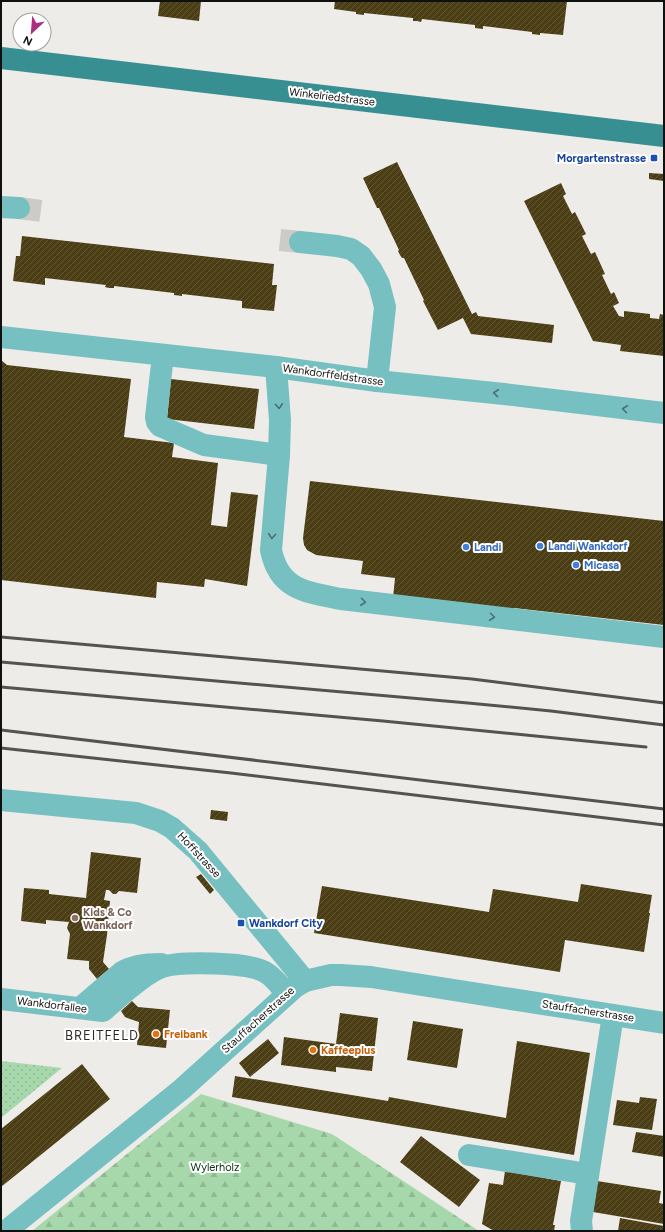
<svg xmlns="http://www.w3.org/2000/svg" width="665" height="1232" font-family="Figtree,sans-serif">
  <style>
    .grass { fill: url(#grass-dots) }
    .forest { fill: url(#forest-firs) }
    .building { fill: url(#building-hatch) }
    .lines { fill: none; stroke-linecap: round; stroke-linejoin: round }
    .minor-tunnel { stroke: #cdcbc7; stroke-width: 22; stroke-dasharray: 22 11; stroke-linecap: butt }
    .minor { stroke: #77c0c2; stroke-width: 22 }
    .major { stroke: #378f91; stroke-width: 22 }
    .rail { stroke: #545350; stroke-width: 3 }
    .oneway { stroke: #497171 }
    .transit-dot { fill: #1a4fb4; stroke: #fff; stroke-width: 1.5 }
    .shop-dot { fill: #3f7fe0; stroke: #fff; stroke-width: 1.5 }
    .education-dot { fill: #8d6e63; stroke: #fff; stroke-width: 1.5 }
    .food-dot { fill: #e8710a; stroke: #fff; stroke-width: 1.5 }
    .labels { text-anchor: middle; dominant-baseline: central; stroke-width: 4; stroke-linejoin: round; paint-order: stroke }
    .street-label { font-size: 11px; fill: #10100e; stroke: #fff }
    .transit-label { font-size: 11px; font-weight: bold; fill: #164399; stroke: #fff; text-anchor: end }
    .shop-label { font-size: 11px; font-weight: bold; fill: #366cbe; stroke: #fff; text-anchor: start }
    .education-label { font-size: 11px; font-weight: bold; fill: #785e54; stroke: #fff; text-anchor: start }
    .food-label { font-size: 11px; font-weight: bold; fill: #c56008; stroke: #fff; text-anchor: start }
    .park-label { font-size: 11px; fill: #033310; stroke: #fff }
    .quarter-label { font-size: 13px; letter-spacing: 1px; fill: #2c2b27; stroke: #fff }
  </style>
  <defs>
    <pattern id="grass-dots" width="8" height="8" patternUnits="userSpaceOnUse"><rect width="8" height="8" fill="#a7d8ac"/><path d="M2 2h.1M6 6h.1" fill="none" stroke="#8fb893" stroke-width="1.8" stroke-linecap="round"/></pattern>
    <pattern id="forest-firs" width="22" height="20" patternUnits="userSpaceOnUse"><rect width="22" height="20" fill="#a7d8ac"/><path d="M5 1l3.5 6h-7zM16 11l3.5 6h-7z" fill="#8fb893"/></pattern>
    <pattern id="building-hatch" width="6" height="6" patternUnits="userSpaceOnUse"><rect width="6" height="6" fill="#4c3e14"/><path d="M-1 1l2-2M0 6l6-6M5 7l2-2" fill="none" stroke="#615635"/></pattern>
  </defs>
  <rect width="100%" height="100%" fill="#eeece8"/>
  <path class="grass" d="M1,1061L62,1068L1,1118Z"/>
  <path class="forest" d="M201,1094L332,1134L479,1231H32Z"/>
  <g class="building">
    <path d="M160,1H201L199,21L158,16Z"/>
    <path d="M335,1H567L563,35L540,33V35L532,34V32L483,26V29L475,28V25L448,22L422,19L421,22L417,21H413V18L364,13V15L356,14V12L334,9Z"/>
    <path d="M397,162L472,314L476,312L478,316L554,325L552,343L471,334L463,318L438,330L423,301L424,300L404,258H402L400,255L398,251L399,250L379,208H377L363,178Z"/>
    <path d="M649,173L664,174V181L649,179Z"/>
    <path d="M561,183L566,194L563,196L572,214L575,212L586,234L582,236L591,254L595,252L605,274L602,275L611,294L614,292L619,303L613,306L619,316L624,317V311L650,314V318L659,319L660,314L664,315V356L620,351L621,345L593,341L524,201Z"/>
    <path d="M22,236L274,264L272,285H277L274,311L242,308V301L182,294V296L174,295V293L114,286V288H109L105,287L106,285L45,278V285L13,281L16,256H20Z"/>
    <path d="M1,360L7,365L131,379L124,437L174,443L172,457L218,463L211,525L227,527L231,492L258,495L247,586L205,579L204,587L157,582L156,598L1,580Z"/>
    <path d="M171,379L259,389L254,429L167,419Z"/>
    <path d="M310,481L664,521V625L514,608L513,612L393,598L395,578L361,574L363,561L316,555L307,550L304,545L303,538Z"/>
    <path d="M211,810L228,812L227,821L210,819Z"/>
    <path d="M91,852L141,858L137,893L119,891L116,894H113L109,890H106L104,900L110,901L107,935L103,962L109,969L97,979L89,969V961L67,959L70,934L67,928L69,922L46,920V924L21,921L24,888L49,890V894L86,898Z"/>
    <path d="M201,874L214,890L210,894L196,877Z"/>
    <path d="M581,884L652,895L649,913H650L644,952L565,940L560,972L314,933L322,886L489,912L493,889L578,902Z"/>
    <path d="M132,1001L138,1007L170,1010L166,1048L137,1045L139,1022L130,1019L125,1017L121,1011Z"/>
    <path d="M340,1013L378,1018L372,1071L336,1067V1072L281,1065L284,1037L336,1044Z"/>
    <path d="M413,1021L463,1029L457,1068L407,1060Z"/>
    <path d="M268,1039L279,1053L250,1077L239,1063Z"/>
    <path d="M517,1041L590,1053L574,1155L232,1097L235,1076L388,1101L389,1097L506,1118Z"/>
    <path d="M82,1064L110,1099L1,1187V1129Z"/>
    <path d="M640,1097L657,1099L652,1130L613,1125L617,1100L639,1103Z"/>
    <path d="M636,1132L664,1136V1157L632,1152Z"/>
    <path d="M421,1136L480,1180L459,1207L400,1162Z"/>
    <path d="M505,1171L561,1181L553,1225H555L554,1231H494L482,1224L489,1183L503,1185Z"/>
    <path d="M597,1181L661,1191L659,1203L664,1204V1224L593,1212Z"/>
    <path d="M620,1218L664,1226V1231H618Z"/>
  </g>
  <g class="lines">
    <g class="minor-tunnel">
      <path d="M19,208L49,212"/>
      <path d="M280,240L300,242"/>
    </g>
    <g class="minor">
      <path d="M1,207L19,208"/>
      <path d="M300,242L337,246L351,249L361,256L371,269L379,284L385,307L377,381"/>
      <path d="M1,337L276,367L377,381L504,394L664,413"/>
      <path d="M163,355L156,417L157,422L160,426L204,445L279,455"/>
      <path d="M276,367L280,420L279,455L271,550C279,590 306,592 341,599L664,637"/>
      <path d="M1,800L136,813L160,821L172,828L198,851L305,981"/>
      <path d="M1,999L103,1011C118,998 143,974 162,967C181,961 248,962 265,972C274,977 281,987 287,994"/>
      <path d="M80,1008L122,972C134,965 148,964 161,964"/>
      <path d="M469,1155L588,1174"/>
      <path d="M6,1231L182,1089L295,987L305,981L331,975H341L371,977L664,1023"/>
      <path d="M582,1231L581,1221L613,1015"/>
    </g>
    <path class="major" d="M1,58L664,136"/>
    <g class="rail">
      <path d="M1,637L472,679L664,703"/>
      <path d="M1,662L468,703L551,711L664,725"/>
      <path d="M1,687L383,721L646,747"/>
      <path d="M1,730L664,809"/>
      <path d="M1,748L231,773L664,825"/>
    </g>
  </g>
  <defs><path id="oneway-chevron" d="M-2-3.5L2.5 0L-2 3.5" fill="none" stroke-width="1.6" stroke-linecap="round" stroke-linejoin="round"/></defs>
  <g class="oneway">
    <use href="#oneway-chevron" transform="translate(496 393) rotate(-174)"/>
    <use href="#oneway-chevron" transform="translate(279 406) rotate(86)"/>
    <use href="#oneway-chevron" transform="translate(625 409) rotate(-173)"/>
    <use href="#oneway-chevron" transform="translate(272 536) rotate(95)"/>
    <use href="#oneway-chevron" transform="translate(363 602) rotate(7)"/>
    <use href="#oneway-chevron" transform="translate(492 617) rotate(7)"/>
  </g>
  <g class="transit-dot">
    <rect x="650" y="154" width="8" height="8" rx="2"/>
    <rect x="237" y="919" width="8" height="8" rx="2"/>
  </g>
  <g class="shop-dot">
    <circle cx="540" cy="546" r="4"/>
    <circle cx="466" cy="547" r="4"/>
    <circle cx="576" cy="565" r="4"/>
  </g>
  <circle class="education-dot" cx="75" cy="918" r="4"/>
  <g class="food-dot">
    <circle cx="156" cy="1034" r="4"/>
    <circle cx="313" cy="1050" r="4"/>
  </g>
  <g class="labels">
    <g class="street-label">
      <text transform="translate(332 97) rotate(7)">Winkelriedstrasse</text>
      <text transform="translate(333 375) rotate(8)">Wankdorffeldstrasse</text>
      <text transform="translate(199 855) rotate(47)">Hoffstrasse</text>
      <text transform="translate(52 1005) rotate(7)">Wankdorfallee</text>
      <text transform="translate(588 1011) rotate(9)">Stauffacherstrasse</text>
      <text transform="translate(258 1020) rotate(-42)">Stauffacherstrasse</text>
    </g>
    <g class="transit-label">
      <text x="646" y="158">Morgartenstrasse</text>
      <text x="249" y="923" text-anchor="start">Wankdorf City</text>
    </g>
    <g class="shop-label">
      <text x="548" y="546">Landi Wankdorf</text>
      <text x="474" y="547">Landi</text>
      <text x="584" y="565">Micasa</text>
    </g>
    <g class="education-label">
      <text x="83" y="912">Kids &amp; Co<tspan x="83" dy="13">Wankdorf</tspan></text>
    </g>
    <g class="food-label">
      <text x="164" y="1034">Freibank</text>
      <text x="321" y="1050">Kaffeeplus</text>
    </g>
    <g class="park-label">
      <text x="215" y="1167">Wylerholz</text>
    </g>
    <g class="quarter-label">
      <text x="102" y="1035">BREITFELD</text>
    </g>
  </g>
  <rect width="665" height="1232" fill="none" stroke="#10100e" stroke-width="4"/>
  <g transform="translate(32 32) rotate(206)"><circle r="19" fill="#ffffff" stroke="#9f9f9f"/>
  <path d="M0-3L7 15L0 10L-7 15Z" fill="#aa2f83"/>
  <text y="-6" font-size="11" font-weight="bold" text-anchor="middle" fill="#10100e">N</text>
  </g>
</svg>
